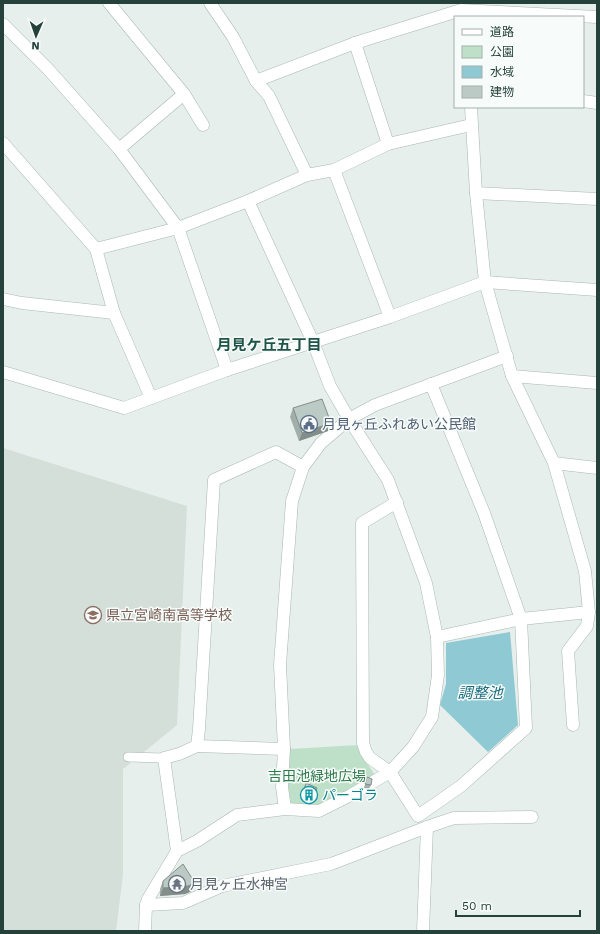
<svg xmlns="http://www.w3.org/2000/svg" width="600" height="934" font-family="'Work Sans','Noto Sans JP',sans-serif">
  <style>
    .built { fill: #d4dfda }
    .green { fill: #bfe0c8 }
    .water { fill: #8ec9d4 }
    .lines { fill: none; stroke-linecap: round; stroke-linejoin: round }
    .service-casing { stroke: #a8b8b2; stroke-width: 10 }
    .minor-casing { stroke: #a8b8b2; stroke-width: 13 }
    .service { stroke: #fff; stroke-width: 9 }
    .minor { stroke: #fff; stroke-width: 12 }
    .wall { fill: #a1aea9 }
    .shaded-wall { fill: #838d89 }
    .building { fill: #bbcac4; stroke: #838d89 }
    .labels { text-anchor: middle; dominant-baseline: central; stroke-width: 3; stroke-linejoin: round; paint-order: stroke }
    .service-label { font-size: 14px; fill: #4e5e75; stroke: #f7fbf9; text-anchor: start }
    .education-label { font-size: 14px; fill: #785e54; stroke: #f7fbf9; text-anchor: start }
    .park-label { font-size: 14px; fill: #2d7a4b; stroke: #f7fbf9 }
    .culture-label { font-size: 14px; fill: #0d838f; stroke: #f7fbf9; text-anchor: start }
    .worship-label { font-size: 14px; fill: #5b616d; stroke: #f7fbf9; text-anchor: start }
    .neighbourhood-label { font-size: 15px; font-weight: bold; fill: #1f5548; stroke: #f7fbf9 }
    .water-label { font-size: 15px; font-style: italic; fill: #1c6f80; stroke: #f7fbf9 }
  </style>
  <rect width="100%" height="100%" fill="#e6efeb"/>
  <path class="built" d="M3,448L187,506L177,725L123,769V874L116,931H3Z"/>
  <path class="green" d="M359,745L362,756L377,778L314,809L292,808L288,786L290,749Z"/>
  <path class="water" d="M510,632L518,725L488,752L440,705L446,684V643Z"/>
  <g class="lines">
    <g class="service-casing">
      <path id="service" d="M128,757L164,758"/>
    </g>
    <g class="minor-casing">
      <g id="minor">
        <path d="M109,3L184,94L119,149"/>
        <path d="M210,3L233,37L256,81L269,96L307,175"/>
        <path d="M3,24L48,69L119,149L178,228L227,370"/>
        <path d="M355,43L388,144"/>
        <path d="M256,81L355,43L461,10L597,17"/>
        <path d="M184,94L203,125"/>
        <path d="M583,101L597,103"/>
        <path d="M471,107L476,193L485,282L512,376L554,463L585,571L589,612L587,626L568,651L573,725"/>
        <path d="M3,143L96,249L114,313L151,398"/>
        <path d="M334,170L390,317"/>
        <path d="M476,193L597,199"/>
        <path d="M96,249L178,228L248,201L307,175L334,170L388,144L471,125"/>
        <path d="M3,299L22,303L114,313"/>
        <path d="M3,372L124,408L227,370L390,317L485,282L597,290"/>
        <path d="M512,376L597,383"/>
        <path d="M554,463L597,468"/>
        <path d="M397,502L362,523L363,743L366,752L370,758L390,772L418,816L461,786L526,728L521,619L484,513L431,384"/>
        <path d="M437,637L521,619L589,612"/>
        <path d="M197,746L284,749"/>
        <path d="M285,809L282,787L284,749L280,665L292,501L303,467L321,443L349,419L375,405L507,356"/>
        <path d="M177,851L164,758L179,754L197,746L199,729L214,480L276,452L303,467"/>
        <path d="M146,905L183,903L222,886L331,864L427,827L454,818L532,817"/>
        <path d="M145,931L146,905L148,899L177,851L197,841L237,815L285,809L319,811L351,795L390,772L413,747L432,717L438,675L437,637L426,583L388,480L349,419L330,386L313,342L248,201"/>
        <path d="M423,931L427,827"/>
      </g>
    </g>
    <use href="#service" class="service"/>
    <use href="#minor" class="minor"/>
  </g>
  <g class="wall">
    <path d="M293,408L328,431L299,441L290,417Z"/>
    <path d="M367,777L371,785L369,789L364,788Z"/>
    <path d="M306,783L317,788L310,805L303,797L304,787Z"/>
    <path d="M163,881L195,883L192,891L185,894L160,896V889Z"/>
  </g>
  <g class="shaded-wall">
    <path d="M331,423L328,431L299,441L302,433Z"/>
    <path d="M195,883L192,891L185,894L160,896L163,888Z"/>
  </g>
  <g class="building">
    <path d="M322,399L331,423L302,433L293,408Z"/>
    <path d="M367,777L372,779L371,785L365,784Z"/>
    <path d="M306,783L317,788L312,801L304,792Z"/>
    <path d="M183,864L195,883L188,886L163,888V881Z"/>
  </g>
  <defs>
    <g id="civic-ring" transform="scale(0.9)"><circle r="9.5" fill="#f7fbf9" stroke="#5c6f8a" stroke-width="1.5"/><path d="M-.6-6.5H3V-4.5H.6V-3L4-1V1h2V6H-6V1h2V-1L-.6-3ZM-1.2 2.5V6h2.4V2.5Z" fill="#5c6f8a"/></g>
    <g id="school-ring" transform="scale(0.9)"><circle r="9.5" fill="#f7fbf9" stroke="#8d6e63" stroke-width="1.5"/><path d="M0-5L7-2L0 1L-7-2ZM-4 1L0 2.5L4 1V4Q0 6-4 4Z" fill="#8d6e63"/></g>
    <g id="building-ring" transform="scale(0.9)"><circle r="9.5" fill="#f7fbf9" stroke="#0f9aa8" stroke-width="1.5"/><path d="M-4-6H4V6H1V3H-1V6H-4ZM-2.5-4.3h1.7v1.8h-1.7ZM.8-4.3h1.7v1.8H.8ZM-2.5-1h1.7V.8h-1.7ZM.8-1h1.7V.8H.8Z" fill="#0f9aa8"/></g>
    <g id="temple-ring" transform="scale(0.9)"><circle r="9.5" fill="#f7fbf9" stroke="#6b7280" stroke-width="1.5"/><path d="M0-6L5-2H3V0L6.5 2.5H4V6H1.5V3h-3V6H-4V2.5H-6.5L-3 0V-2H-5Z" fill="#6b7280"/></g>
  </defs>
  <g fill-rule="evenodd">
    <use href="#civic-ring" x="309" y="424"/>
    <use href="#school-ring" x="93" y="615"/>
    <use href="#building-ring" x="309" y="795"/>
    <use href="#temple-ring" x="177" y="884"/>
  </g>
  <g class="labels">
    <g class="service-label">
      <text x="322" y="424">月見ヶ丘ふれあい公民館</text>
    </g>
    <g class="education-label">
      <text x="106" y="615">県立宮崎南高等学校</text>
    </g>
    <g class="park-label">
      <text x="317" y="776">吉田池緑地広場</text>
    </g>
    <g class="culture-label">
      <text x="322" y="795">パーゴラ</text>
    </g>
    <g class="worship-label">
      <text x="190" y="884">月見ヶ丘水神宮</text>
    </g>
    <g class="neighbourhood-label">
      <text x="269" y="345">月見ケ丘五丁目</text>
    </g>
    <g class="water-label">
      <text x="480" y="693">調整池</text>
    </g>
  </g>
  <rect width="600" height="934" fill="none" stroke="#24423a" stroke-width="8"/>
  <rect x="454" y="16" width="130" height="92" fill="#f7fbf9" stroke="#a3b1ad"/>
  <rect x="462" y="29" width="20" height="6" fill="#ffffff" stroke="#a3b1ad"/>
  <text x="490" y="36" font-size="12" fill="#24423a">道路</text>
  <rect x="462" y="46" width="20" height="12" fill="#bfe0c8" stroke="#a3b1ad"/>
  <text x="490" y="56" font-size="12" fill="#24423a">公園</text>
  <rect x="462" y="66" width="20" height="12" fill="#8ec9d4" stroke="#a3b1ad"/>
  <text x="490" y="76" font-size="12" fill="#24423a">水域</text>
  <rect x="462" y="86" width="20" height="12" fill="#bbcac4" stroke="#a3b1ad"/>
  <text x="490" y="96" font-size="12" fill="#24423a">建物</text>
  <g transform="translate(36 36) rotate(182)" stroke="#f7fbf9" stroke-width="3" paint-order="stroke">
  <path d="M0-3L7 15L0 10L-7 15Z" fill="#24423a"/>
  <text y="-6" font-size="11" font-weight="bold" text-anchor="middle" fill="#24423a">N</text>
  </g>
  <path d="M456 910v6h124v-6" fill="none" stroke="#24423a" stroke-width="2"/>
  <text x="462" y="910" font-size="12" fill="#24423a" stroke="#f7fbf9" stroke-width="3" paint-order="stroke">50 m</text>
</svg>
